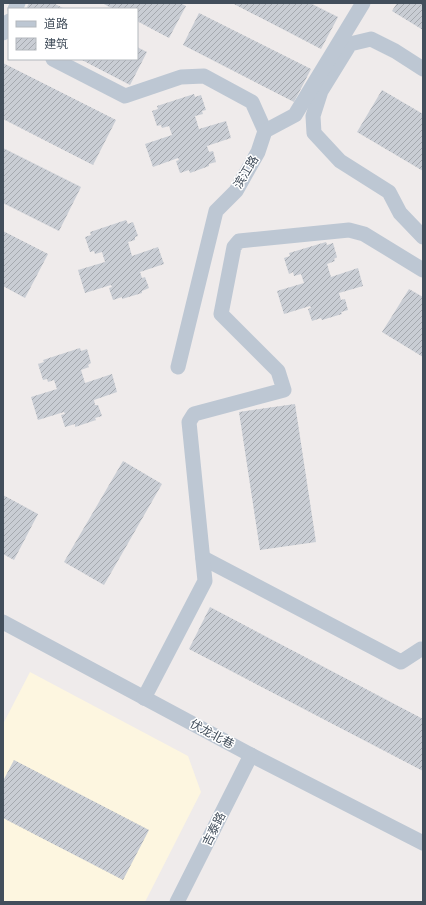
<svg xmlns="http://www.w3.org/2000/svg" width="426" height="905" font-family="Rubik,'Noto Sans SC',sans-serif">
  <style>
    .commercial { fill: #fdf6e0 }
    .building { fill: url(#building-hatch) }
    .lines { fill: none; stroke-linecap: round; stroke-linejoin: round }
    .minor { stroke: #bdc7d3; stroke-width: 15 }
    .labels { text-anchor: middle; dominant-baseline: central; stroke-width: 3; stroke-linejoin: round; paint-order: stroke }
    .street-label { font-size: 12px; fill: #424e5b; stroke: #fff }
  </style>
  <defs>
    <pattern id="building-hatch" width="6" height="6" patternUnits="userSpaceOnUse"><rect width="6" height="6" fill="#c9cdd4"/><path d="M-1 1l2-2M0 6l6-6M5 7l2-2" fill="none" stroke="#a5a9af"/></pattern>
  </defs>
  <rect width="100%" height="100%" fill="#efebeb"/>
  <path class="commercial" d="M30,672L188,756L201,792L145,902H3V724Z"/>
  <g class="building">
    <path d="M29,3H53L65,9H26Z"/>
    <path d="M102,3H180L186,6L169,38L137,21V9H113Z"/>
    <path d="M232,3H310L338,17L321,49Z"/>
    <path d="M397,3H423V30L392,11Z"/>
    <path d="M199,13L311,69L294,102L183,45Z"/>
    <path d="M137,47L147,52L130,85L80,59H137Z"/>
    <path d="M3,63L116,120L93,165L3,119Z"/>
    <path d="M382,90L423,114V171L357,132Z"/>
    <path d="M194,94L195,97L201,95L206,110L202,111L203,114L195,116L199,129L226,121L231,138L207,146L209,152L213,151L216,162L209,164V166L190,173L189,170L180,173L176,161L179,160L178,158L153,167L145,144L172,135L169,126L162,128L161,125L157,126L152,111L158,109L157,106Z"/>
    <path d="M3,148L81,187L59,231L3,203Z"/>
    <path d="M126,220L128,224L133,222L138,236L135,237V240L128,242L132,256L158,247L164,264L140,272L142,278L145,277L149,288L142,291V293L122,299V297L113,300L109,288L112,287L111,285L85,293L78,270L105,262L102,252L95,254L94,251L90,252L85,237L91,235L90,232Z"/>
    <path d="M3,231L48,254L25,298L3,286Z"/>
    <path d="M326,242L327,245L333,243L337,257L334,259L335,261L327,264L331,277L358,268L363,286L339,293L341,300L345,299L348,310L341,312L342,314L322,320L321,318L312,321L308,309L311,308L310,306L284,314L277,291L304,283L301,274L294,276L293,272L289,274L284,258L290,256L289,253Z"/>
    <path d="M409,289L423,297V357L382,332Z"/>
    <path d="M80,348L81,351L87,349L91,363L88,365L89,367L81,370L85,383L112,374L117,392L94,400L95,405H98L102,416L95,418L96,420L75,427V424L65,427L61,415L65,414L64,412L38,420L31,397L57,389L54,380L48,382L47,379L43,380L38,364L44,362L43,360Z"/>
    <path d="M295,404L316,542L260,550L239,412Z"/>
    <path d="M123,461L162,484L104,585L64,562Z"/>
    <path d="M3,495L38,514L14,560L3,554Z"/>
    <path d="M210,607L423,719V771L189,649Z"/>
    <path d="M14,760L149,830L123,880L3,818V781Z"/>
  </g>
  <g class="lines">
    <g class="minor">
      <path d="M15,9L18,3"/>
      <path d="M3,33L9,21"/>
      <path d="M53,59L125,96L181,77L204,76L252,102L265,131"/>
      <path d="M423,69L395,51L371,39L350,44L321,91L313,116L314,133L340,161L389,192L400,213L423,237"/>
      <path d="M178,367L216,211L236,191L258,152L265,131L295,115L363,3"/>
      <path d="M203,558L401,662L421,649"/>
      <path d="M3,622L251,755L423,843"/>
      <path d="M144,698L205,581L189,422L194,414L284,390L278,371L221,314L234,247L239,241L349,230L364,234L423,270"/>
      <path d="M177,902L251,755"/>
    </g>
  </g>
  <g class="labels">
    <g class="street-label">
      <text transform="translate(246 172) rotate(-59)">滨江路</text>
      <text transform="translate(212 734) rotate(28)">伏龙北巷</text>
      <text transform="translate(214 829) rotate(-63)">吉泰路</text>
    </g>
  </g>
  <rect width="426" height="905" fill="none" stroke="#424e5b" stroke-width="8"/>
  <rect x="8" y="8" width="130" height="52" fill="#ffffff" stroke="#b3b8bd"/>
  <rect x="16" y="21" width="20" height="6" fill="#bdc7d3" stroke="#b3b8bd"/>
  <text x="44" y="28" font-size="12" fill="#424e5b">道路</text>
  <rect x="16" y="38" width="20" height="12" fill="url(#building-hatch)" stroke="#b3b8bd"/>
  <text x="44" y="48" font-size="12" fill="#424e5b">建筑</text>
</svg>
